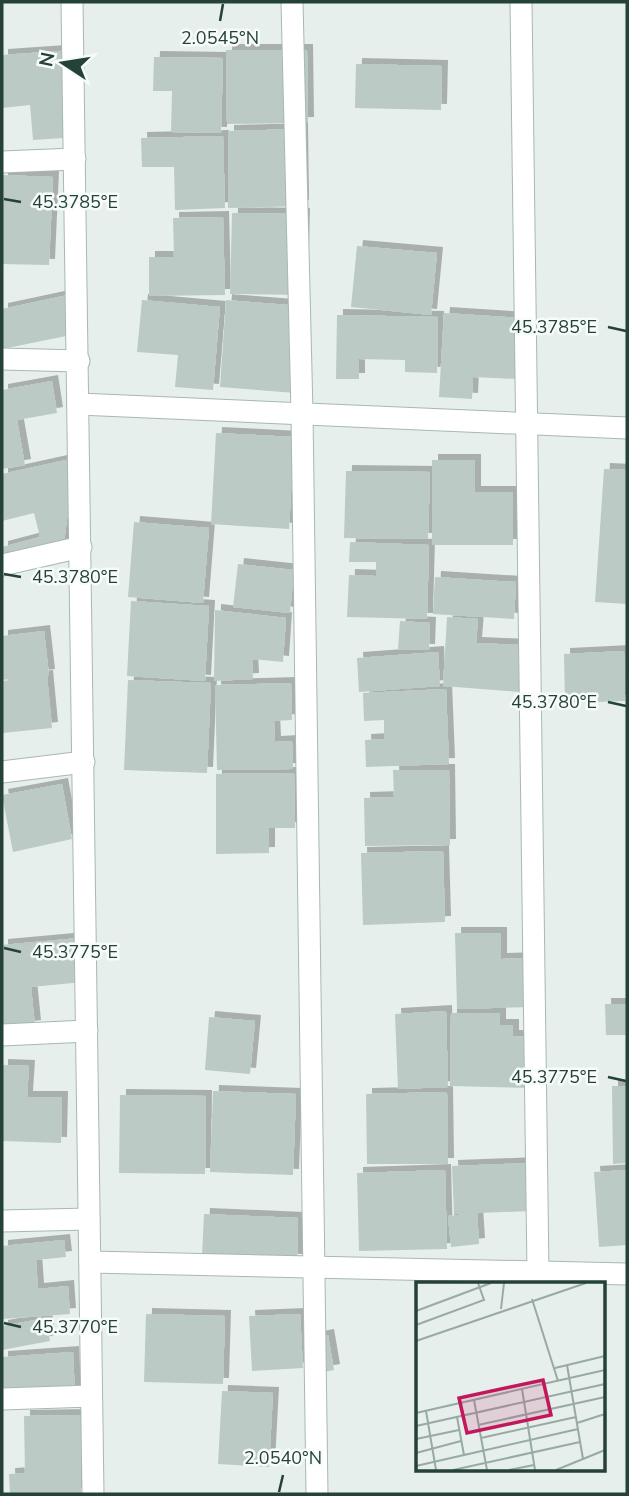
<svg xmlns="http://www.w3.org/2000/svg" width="629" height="1496" font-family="'Nunito Sans',sans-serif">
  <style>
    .building { fill: #bbcac4; filter: url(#shadow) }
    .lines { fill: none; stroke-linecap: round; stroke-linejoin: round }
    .service-casing { stroke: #a8b8b2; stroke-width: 23 }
    .minor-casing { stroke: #a8b8b2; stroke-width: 23 }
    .service { stroke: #fff; stroke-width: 21 }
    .minor { stroke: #fff; stroke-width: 21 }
    .ticks { fill: none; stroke: #24423a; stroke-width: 2.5 }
    .inset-road { fill: none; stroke: #98aaa4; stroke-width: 2 }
    .view { fill: #c2185b; fill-opacity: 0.15; stroke: #c2185b; stroke-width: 3.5 }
    .inset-edge { fill: none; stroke: #24423a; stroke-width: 3.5 }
    .ticks-label { font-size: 18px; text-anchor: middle; fill: #24423a; stroke: #f7fbf9; stroke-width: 5; stroke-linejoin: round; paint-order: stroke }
  </style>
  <defs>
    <filter id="shadow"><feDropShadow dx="6" dy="-6" stdDeviation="0" flood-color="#0004"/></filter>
  </defs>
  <rect width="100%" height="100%" fill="#e6efeb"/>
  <g class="building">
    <path d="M74,50L79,137L33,140L30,105L2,108V55Z"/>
    <path d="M226,50H307L308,123L227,124Z"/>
    <path d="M154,57L223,58L221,133L171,132L172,91H153Z"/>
    <path d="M356,64L442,66L441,110L355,108Z"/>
    <path d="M302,129L303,206L228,208V131Z"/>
    <path d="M223,136L225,208L175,210L174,167H142L141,138Z"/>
    <path d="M2,175L53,177L49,265L2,264Z"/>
    <path d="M232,213L304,214L302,295L230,294Z"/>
    <path d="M223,217L225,295L149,296V257H174L173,218Z"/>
    <path d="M357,246L437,253L431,315L351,307Z"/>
    <path d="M68,295L76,334L2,349V309Z"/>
    <path d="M142,300L220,307L213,390L175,387L178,355L137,352Z"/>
    <path d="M226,300L301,306L296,393L220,387Z"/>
    <path d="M444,313L521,318L518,379L473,377L472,399L439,397Z"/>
    <path d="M337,315L438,317L437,373L405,372V360L359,359V379H336Z"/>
    <path d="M52,381L57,413L17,420L25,465L2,469V390Z"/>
    <path d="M216,433L294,437L289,529L211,524Z"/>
    <path d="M75,458L63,550L2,560V547L40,537L34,513L2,521V474Z"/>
    <path d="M432,460H475V492H513V545H432Z"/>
    <path d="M604,469L627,470V604L595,602Z"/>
    <path d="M346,471L430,472L428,539L344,538Z"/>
    <path d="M134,522L209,528L203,603L128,597Z"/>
    <path d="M350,542L429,545L427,619L347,617L349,575L376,576V562H349Z"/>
    <path d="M238,564L294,570L290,613L233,607Z"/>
    <path d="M435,577L516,582L514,619L433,614Z"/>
    <path d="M131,601L209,606L205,681L127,676Z"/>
    <path d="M215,610L286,618L283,662L252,659L253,679L214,681Z"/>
    <path d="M447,617L478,619L476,643L523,645L520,692L443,686Z"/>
    <path d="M400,621L430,623L429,650L398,649Z"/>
    <path d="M44,631L49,675L2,680V636Z"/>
    <path d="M624,651L625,701L565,703L564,654Z"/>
    <path d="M438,652L440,686L359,692L357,658Z"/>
    <path d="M47,676L52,728L2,733V681Z"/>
    <path d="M128,680L211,683L207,773L124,770Z"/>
    <path d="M291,683L292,720L274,721L275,742L292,741L293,769L217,770L215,685Z"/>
    <path d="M446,689L449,764L366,767L365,740L384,739V720L364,721L363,693Z"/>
    <path d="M393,770H449L450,845L365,846L364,798L394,797Z"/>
    <path d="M294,773L295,828H269V853L216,854V774Z"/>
    <path d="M62,784L72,839L13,852L2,795Z"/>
    <path d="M443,851L445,922L363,925L361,853Z"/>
    <path d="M455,933H501V959L532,958L533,1007L457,1009Z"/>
    <path d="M79,938L83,982L31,987L35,1026L2,1030V945Z"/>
    <path d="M605,1004H627V1035H606Z"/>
    <path d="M446,1011L448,1087L398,1089L395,1014Z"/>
    <path d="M451,1013H500V1025H513V1036L534,1037L532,1088L450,1086Z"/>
    <path d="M209,1017L255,1021L250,1074L205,1070Z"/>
    <path d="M2,1065L29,1066L27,1097H62L61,1143L2,1141Z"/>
    <path d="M612,1086H627V1163L613,1164Z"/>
    <path d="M213,1091L296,1094L293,1175L210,1172Z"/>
    <path d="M447,1092L448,1164H367L366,1094Z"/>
    <path d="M120,1095L206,1096L205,1174L119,1173Z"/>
    <path d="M531,1163L532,1211L454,1214L452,1166Z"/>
    <path d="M445,1170L447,1249L359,1251L357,1173Z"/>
    <path d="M627,1170V1245L599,1247L594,1172Z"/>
    <path d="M477,1213L479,1244L451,1247L448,1216Z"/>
    <path d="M204,1214L298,1218L297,1260L202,1256Z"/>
    <path d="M64,1240L66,1257L36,1260L38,1289L68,1286L70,1314L2,1319V1246Z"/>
    <path d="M146,1314L225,1316L223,1384L144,1382Z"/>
    <path d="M300,1314L303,1368L252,1371L249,1316Z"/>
    <path d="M46,1318L50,1341L2,1350V1326Z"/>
    <path d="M328,1335L334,1370L312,1374L306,1339Z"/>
    <path d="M73,1352L75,1396L2,1400V1357Z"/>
    <path d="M222,1391L273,1393L269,1467L218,1464Z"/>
    <path d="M80,1415L81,1494H10L9,1474L25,1473L24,1416Z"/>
  </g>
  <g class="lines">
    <g class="service-casing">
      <g id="service">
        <path d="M2,162L75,159"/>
        <path d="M2,359L79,361"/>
        <path d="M2,565L81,547"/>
        <path d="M2,772L84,762"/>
        <path d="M2,1035L87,1031"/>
        <path d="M2,1221L89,1219"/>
        <path d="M2,1399L91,1396"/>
      </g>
    </g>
    <g class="minor-casing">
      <g id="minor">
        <path d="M72,2L93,1494"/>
        <path d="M292,2L302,413L317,1494"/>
        <path d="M521,2L538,1273"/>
        <path d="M79,404L627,428"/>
        <path d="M90,1262L627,1274"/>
      </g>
    </g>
    <use href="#service" class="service"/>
    <use href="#minor" class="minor"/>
  </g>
  <path class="ticks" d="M220,21L223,4M4,199L21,202M608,327L626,331M4,574L21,577M608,702L626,706M4,948L21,952M608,1077L626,1081M4,1323L21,1327M279,1492L283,1475"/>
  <g transform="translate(416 1282)">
    <rect width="189" height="189" fill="#e6efeb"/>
    <path class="inset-road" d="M116,17L142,99M85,27L88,1M0,29L75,1M0,43L68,18L62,1M0,59L170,1M151,83L167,177M139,86L189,74M106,107L119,188M58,118L71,188M10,129L20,188M0,131L189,88M41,135L48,173L162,147M161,141L189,132M62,143L189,115M0,144L189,102M65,156L160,135M0,157L43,148M0,171L45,159M0,184L48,173M37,188L164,160M93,188L118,183M140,188L189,168"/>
    <path class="view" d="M127,98L135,133L51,151L43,116Z"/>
    <rect width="189" height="189" class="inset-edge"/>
  </g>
  <g class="ticks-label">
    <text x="220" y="44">2.0545°N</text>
    <text x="75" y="208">45.3785°E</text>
    <text x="554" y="333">45.3785°E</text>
    <text x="75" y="583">45.3780°E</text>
    <text x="554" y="708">45.3780°E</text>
    <text x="75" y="958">45.3775°E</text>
    <text x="554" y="1083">45.3775°E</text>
    <text x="75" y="1333">45.3770°E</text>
    <text x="283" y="1464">2.0540°N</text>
  </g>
  <rect width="629" height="1496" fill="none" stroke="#24423a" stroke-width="7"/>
  <g transform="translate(63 63) rotate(282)" stroke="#f7fbf9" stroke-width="5" paint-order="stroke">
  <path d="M0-5L12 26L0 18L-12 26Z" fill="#24423a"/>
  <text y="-10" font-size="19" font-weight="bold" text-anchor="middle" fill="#24423a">N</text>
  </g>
</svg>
